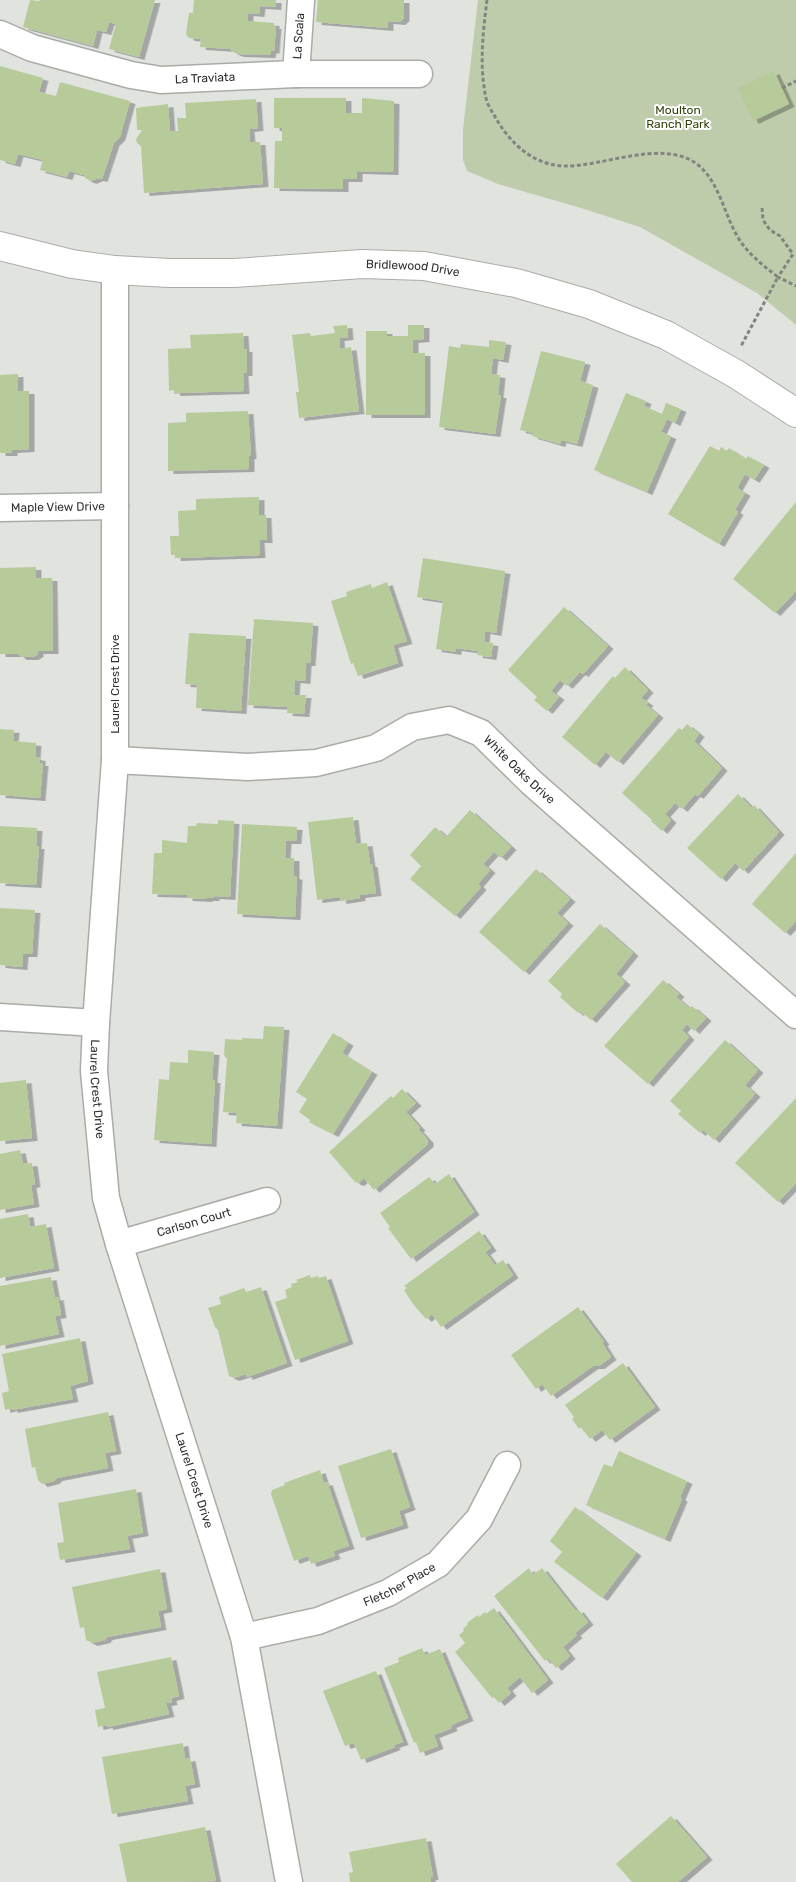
<svg xmlns="http://www.w3.org/2000/svg" width="796" height="1882" font-family="Rubik,sans-serif">
  <style>
    .green { fill: #bfccac }
    .building { fill: #b7cb9a; filter: url(#shadow) }
    .lines { fill: none; stroke-linecap: round; stroke-linejoin: round }
    .minor-casing { stroke: #aaaca7; stroke-width: 29 }
    .tertiary-casing { stroke: #aaaca7; stroke-width: 30 }
    .path { stroke: #828481; stroke-width: 3; stroke-dasharray: 4 2.5; stroke-linecap: butt }
    .minor { stroke: #fff; stroke-width: 26 }
    .tertiary { stroke: #fff; stroke-width: 28 }
    .labels { text-anchor: middle; dominant-baseline: central; stroke-width: 4; stroke-linejoin: round; paint-order: stroke }
    .street-label { font-size: 12px; fill: #30312f; stroke: #fff }
    .park-label { font-size: 12px; fill: #32430c; stroke: #fff }
  </style>
  <defs>
    <filter id="shadow"><feDropShadow dx="5.5" dy="3" stdDeviation="0" flood-color="#0004"/></filter>
  </defs>
  <rect width="100%" height="100%" fill="#e0e3de"/>
  <path class="green" d="M478,0H796V325L757,293L640,227L581,208L498,184L467,171L463,160V129Z"/>
  <g class="building">
    <path d="M30,0L39,1L40,0H155L139,57L109,49L116,24L109,22L106,32L97,30L93,46L23,27Z"/>
    <path d="M194,0H276V7L260,6L259,14L248,13V21L274,23V26H276L274,51L271,50L270,55L238,54L233,52L230,49L200,47L201,39L189,38L186,34L189,13H193Z"/>
    <path d="M318,0H404V18L400,22L388,21V28L316,22Z"/>
    <path d="M0,66L43,78L39,92L56,96L60,82L130,101L120,137L114,143L102,179L98,178L91,181L86,179L84,175L69,171L67,177L40,170L43,160L18,154L15,164L0,160Z"/>
    <path d="M774,71L789,104L753,121L738,88Z"/>
    <path d="M274,98H346V113H362V98L394,101L393,172L357,171V179H343V189L274,188L275,141H282V128H274Z"/>
    <path d="M256,99L258,128L249,129L250,142H260L263,184L144,193L141,146L137,143L136,139L142,130H137L136,108L168,104L170,131H178L177,118H186L185,103Z"/>
    <path d="M347,325L348,337L339,338L340,349L351,347L359,411L299,418L296,392H299L292,335L310,333L311,336L335,333L333,326Z"/>
    <path d="M408,325H424V339L413,340V353H425V415H366V331H387V336H408Z"/>
    <path d="M243,333L244,349H247V373H243L244,391L175,393L174,390L169,391L168,349L191,348L190,335Z"/>
    <path d="M489,340L506,342L503,360L493,358L491,374L500,375L498,395H501L495,434L439,427L449,346L460,348L461,344L489,347Z"/>
    <path d="M541,351L585,362L580,381L593,385L577,444L561,440L560,444L532,436L533,433L520,430Z"/>
    <path d="M18,374V391H29V449L12,450V453H0V375Z"/>
    <path d="M626,393L646,401L644,406L662,414L666,403L681,409L675,423L667,419L661,432L671,436L647,492L594,470Z"/>
    <path d="M248,411L251,456H249V469L168,471V423L186,422V413Z"/>
    <path d="M710,446L719,451L721,447L727,451L729,448L746,459L748,456L764,465L754,480L745,474L737,488L745,493L735,510L738,512L719,544L668,514Z"/>
    <path d="M259,497V515H266L267,540H259L260,555L175,558V555H171L170,536H179L178,511L196,510V499Z"/>
    <path d="M796,502V591L775,613L733,579Z"/>
    <path d="M423,558L505,571L496,633L485,631L484,642L493,643L491,657L477,655L478,651L456,648V652L436,649L443,601L417,597Z"/>
    <path d="M36,567V578H52L53,651H38V654L33,657H21L18,654H0V568Z"/>
    <path d="M387,582L407,641L393,645L398,663L358,676L353,663L351,664L331,601L347,596L346,592L371,584L372,588Z"/>
    <path d="M564,607L608,646L583,674L580,672L567,686L560,680L551,691L559,697L547,711L534,700L537,697L508,670Z"/>
    <path d="M254,619L313,623L310,663H306L305,681L295,680L294,695H306L304,714L287,713L288,707L248,705Z"/>
    <path d="M189,633L246,636L241,711L196,708L197,685L185,684Z"/>
    <path d="M625,667L648,690L641,698L648,703L646,705L658,715L618,762L606,752L595,765L562,737L613,676L615,678Z"/>
    <path d="M687,724L699,734L694,741L722,768L698,796L695,794L682,809L675,803L665,814L671,820L662,831L651,821L652,820L622,793L679,728L682,730Z"/>
    <path d="M0,729L14,730L13,741L36,743L35,757L40,758V763H43L40,798L0,795Z"/>
    <path d="M738,794L752,808L754,805L779,832L743,871L735,863L721,879L687,848Z"/>
    <path d="M470,810L511,847L501,858L494,852L483,864L490,870L478,884L481,887L455,916L410,879L421,866L410,855L435,827L446,837Z"/>
    <path d="M353,817L356,844L367,843L370,864H372L376,893L360,895V898L341,901L340,897L317,900L308,822Z"/>
    <path d="M218,820L234,821L230,897L214,896V898H207V899L187,898V895L152,894L154,853H162V840L187,843L188,826H196L197,823L218,824Z"/>
    <path d="M242,824L297,827L296,841H286L285,858H294V876L297,877L295,917L237,914Z"/>
    <path d="M0,826L37,828L36,846H39L36,885L0,883Z"/>
    <path d="M796,853V921L785,933L752,904Z"/>
    <path d="M536,869L570,899L557,913L568,923L524,972L479,932Z"/>
    <path d="M0,908L35,910L32,954H23L22,967L0,965Z"/>
    <path d="M600,924L633,953L616,974L625,982L591,1020L580,1011L578,1013L560,997L562,994L548,981Z"/>
    <path d="M663,980L679,994L676,997L689,1008L692,1006L706,1018L694,1031L687,1024L682,1030L689,1037L648,1084L604,1046Z"/>
    <path d="M264,1026L284,1027L277,1126L236,1123L237,1113L223,1112L227,1059L224,1055L225,1039L242,1040V1038L263,1039Z"/>
    <path d="M333,1033L348,1043L342,1053L372,1072L333,1134L309,1122L310,1120L299,1112L307,1099L296,1092Z"/>
    <path d="M725,1040L758,1070L745,1085L755,1094L714,1140L703,1130L700,1133L678,1114L681,1111L670,1101Z"/>
    <path d="M188,1050L214,1052L212,1080H215L211,1144L154,1140L159,1079L169,1080L170,1062L188,1063Z"/>
    <path d="M26,1080L32,1138L0,1141V1083Z"/>
    <path d="M402,1089L416,1103L406,1112L420,1128L418,1129L428,1140V1144L374,1190L364,1178L359,1183L355,1182L329,1152L391,1096L393,1098Z"/>
    <path d="M796,1098V1183L778,1202L735,1163Z"/>
    <path d="M20,1150L23,1164L32,1163L35,1184L31,1185L34,1204L0,1210V1154Z"/>
    <path d="M449,1174L474,1212L411,1259L388,1228L390,1227L380,1213L429,1177L435,1184Z"/>
    <path d="M28,1214L30,1227L46,1224L54,1268L0,1278V1219Z"/>
    <path d="M479,1231L491,1248L485,1252L495,1265L503,1260L513,1275L441,1327L432,1314L426,1319L413,1304L404,1290L407,1288L404,1286Z"/>
    <path d="M310,1275L311,1278L318,1276L319,1278L326,1276L348,1341L295,1360L275,1302L287,1298L285,1290L292,1287L291,1284L298,1282L296,1280Z"/>
    <path d="M51,1277L55,1298L58,1297L61,1315L55,1316L59,1334L0,1346V1286Z"/>
    <path d="M261,1287L287,1363L247,1377L246,1374L234,1378L229,1376L218,1330L215,1327L208,1308L221,1304L219,1297L244,1288L246,1292Z"/>
    <path d="M578,1307L604,1342L602,1343L611,1357L599,1366H593L551,1396L542,1384L536,1389L511,1355Z"/>
    <path d="M80,1338L88,1381L70,1386L73,1399L12,1410V1408L5,1410L2,1393L9,1391L2,1354Z"/>
    <path d="M623,1363L655,1407L610,1440L602,1430L590,1439L581,1427L579,1429L572,1419L574,1417L565,1405Z"/>
    <path d="M108,1412L116,1451L105,1453L108,1468L57,1478L54,1481L42,1484L38,1480L35,1467L32,1468L25,1429Z"/>
    <path d="M391,1449L410,1507L399,1511L403,1525L361,1538L338,1466Z"/>
    <path d="M619,1451L687,1481L680,1497L682,1499L665,1539L586,1505L604,1464L612,1467Z"/>
    <path d="M320,1470L324,1483L327,1482L349,1546L333,1551L335,1556L311,1564L308,1556L294,1561L271,1494L272,1490L285,1485L284,1483Z"/>
    <path d="M136,1489L143,1533L127,1536L130,1549L60,1560L57,1543L64,1542L58,1503Z"/>
    <path d="M575,1507L636,1553L602,1598L554,1562L562,1552L550,1541Z"/>
    <path d="M529,1568L533,1575L542,1568L576,1611L578,1609L588,1622L575,1633L577,1635L563,1647L570,1656L556,1668L548,1658L545,1661L494,1596Z"/>
    <path d="M160,1569L167,1609L158,1611L161,1627L107,1637L105,1640L92,1643L86,1640L84,1627L80,1628L72,1587Z"/>
    <path d="M494,1608L548,1680L532,1693L520,1677L507,1688L511,1693L499,1703L494,1697L492,1698L455,1652L465,1643L459,1635L464,1631L463,1629L468,1624L467,1623L478,1615L479,1617L485,1612L486,1614Z"/>
    <path d="M422,1648L425,1655L440,1649L468,1718L451,1725L452,1728L434,1735L438,1746L420,1753L416,1742L414,1743L384,1668L399,1662L398,1658Z"/>
    <path d="M171,1657L179,1696L171,1698L172,1702L166,1703L169,1714L108,1727L107,1725L98,1727L95,1710L105,1708L97,1672Z"/>
    <path d="M376,1671L403,1742L394,1745L395,1747L361,1760L354,1743L345,1746L323,1691Z"/>
    <path d="M183,1743L185,1759L190,1758L195,1784L185,1786L188,1801L112,1814L102,1757Z"/>
    <path d="M671,1816L707,1857L678,1882H632L616,1864Z"/>
    <path d="M205,1827L216,1881L127,1882L119,1844Z"/>
    <path d="M426,1838L433,1877H430L431,1882H350L349,1873L353,1872L349,1852Z"/>
  </g>
  <g class="lines">
    <g class="minor-casing">
      <g id="minor">
        <path id="s1" d="M0,34L32,48L131,75L161,80L296,74H419"/>
        <path id="s2" d="M296,74L301,0"/>
        <path id="s3" d="M115,270V760L96,1023L94,1071L106,1198L119,1244L244,1637L289,1882"/>
        <path id="s4" d="M0,508L115,506"/>
        <path id="s5" d="M115,760L248,767L316,763L376,748L412,727L449,720L481,733L531,782L796,1015"/>
        <path d="M0,1017L96,1023"/>
        <path id="s6" d="M119,1244L267,1201"/>
        <path id="s7" d="M244,1637L318,1621L388,1593L438,1564L479,1519L507,1465"/>
      </g>
    </g>
    <g class="tertiary-casing">
      <g id="tertiary">
        <path id="s8" d="M0,246L72,264L115,270L169,273H234L362,264L424,266L516,283L589,304L666,335L736,374L796,413"/>
      </g>
    </g>
    <g class="path">
      <path d="M487,0C483,32 479,66 486,98C487,104 491,110 494,115C509,142 532,165 564,166C602,167 659,140 694,162C717,177 723,209 734,230C744,251 760,263 778,277L741,346"/>
      <path d="M782,88L796,81"/>
      <path d="M762,208L763,220L770,230L780,236L793,254L778,277L796,286"/>
    </g>
    <use href="#minor" class="minor"/>
    <use href="#tertiary" class="tertiary"/>
  </g>
  <g class="labels">
    <g class="street-label">
      <text stroke="none"><textPath href="#s2" startOffset="38">La Scala</textPath></text>
      <text stroke="none"><textPath href="#s1" startOffset="212">La Traviata</textPath></text>
      <text stroke="none"><textPath href="#s8" startOffset="416">Bridlewood Drive</textPath></text>
      <text stroke="none"><textPath href="#s4" startOffset="58">Maple View Drive</textPath></text>
      <text transform="translate(115 684) rotate(-90)">Laurel Crest Drive</text>
      <text stroke="none"><textPath href="#s5" startOffset="430">White Oaks Drive</textPath></text>
      <text stroke="none"><textPath href="#s3" startOffset="820">Laurel Crest Drive</textPath></text>
      <text stroke="none"><textPath href="#s6" startOffset="78">Carlson Court</textPath></text>
      <text stroke="none"><textPath href="#s3" startOffset="1225">Laurel Crest Drive</textPath></text>
      <text stroke="none"><textPath href="#s7" startOffset="165">Fletcher Place</textPath></text>
    </g>
    <g class="park-label">
      <text x="678" y="110">Moulton<tspan x="678" dy="14">Ranch Park</tspan></text>
    </g>
  </g>
</svg>
